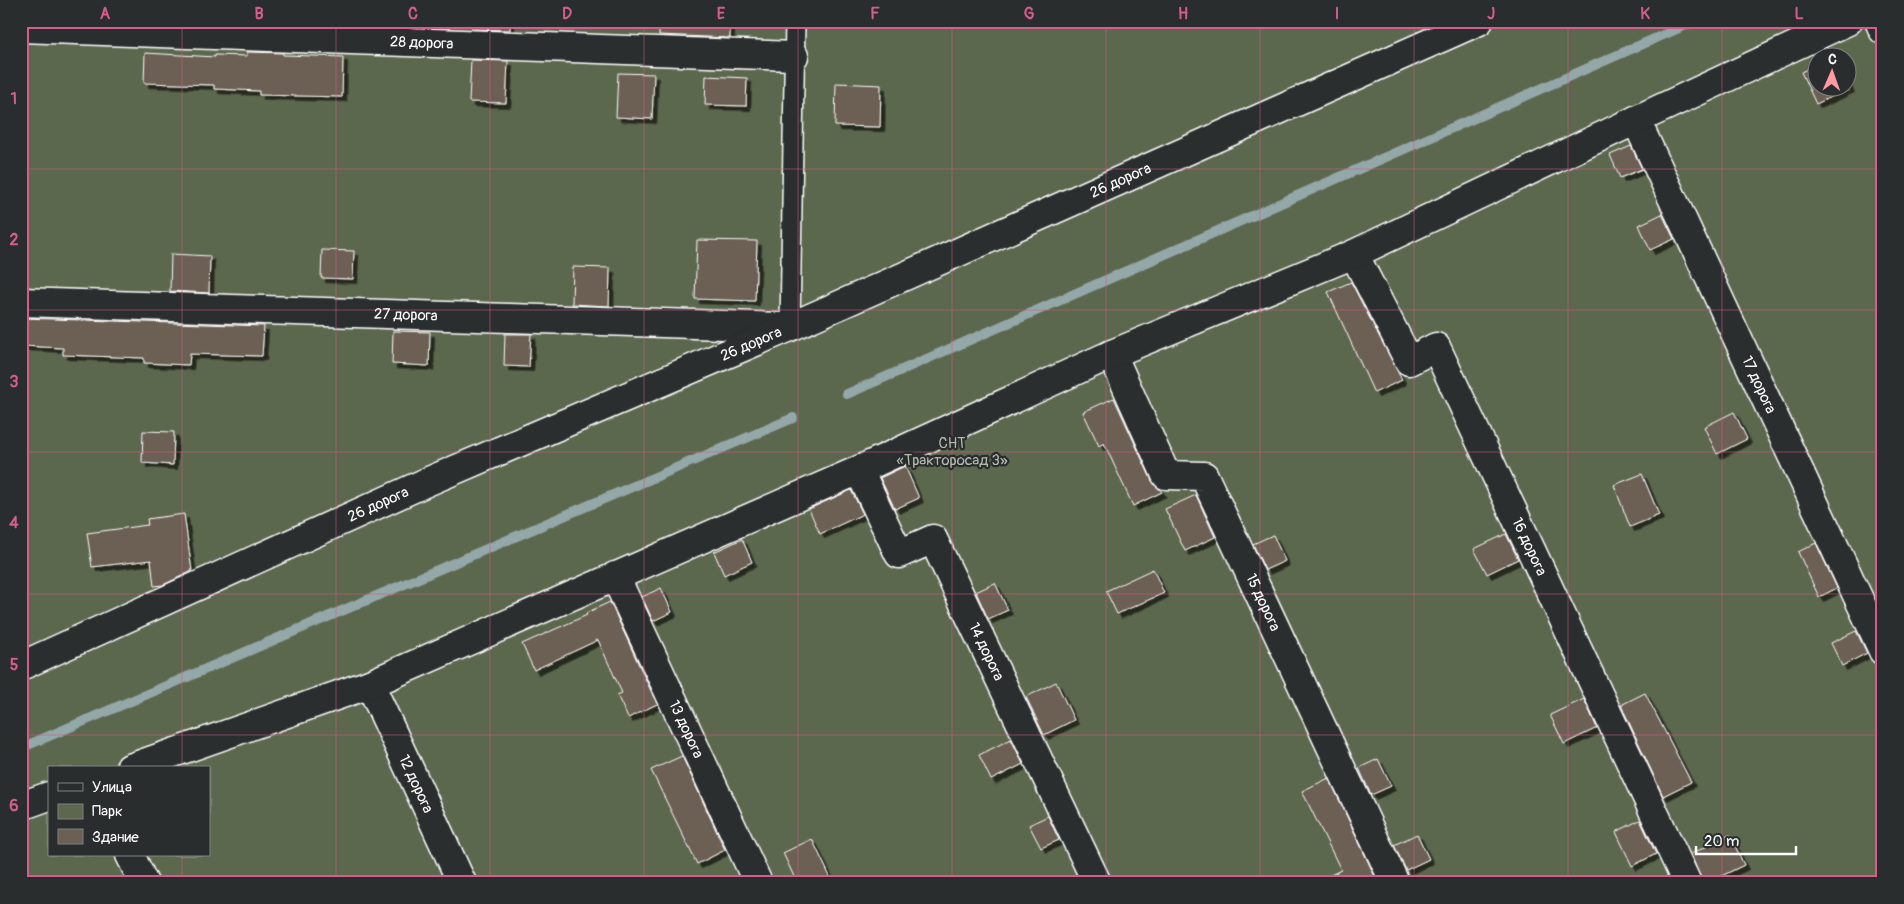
<svg xmlns="http://www.w3.org/2000/svg" width="1904" height="904" font-family="Pangolin,sans-serif">
  <style>
    .green { fill: #5c674e; stroke: #aeb3a6; fill-rule: evenodd }
    .lines { fill: none; stroke-linecap: round; stroke-linejoin: round }
    .stream { stroke: #94a7a9; stroke-width: 10 }
    .building { fill: #6c5f53; stroke: #fff; filter: url(#shadow) }
    .lane-casing { stroke: #fff; stroke-width: 22 }
    .street-casing { stroke: #fff; stroke-width: 31 }
    .lane { stroke: #2a2d2e; stroke-width: 19 }
    .street { stroke: #2a2d2e; stroke-width: 28 }
    .grid { fill: none; stroke: #d45d8c; stroke-width: 1; stroke-opacity: 0.55 }
    .labels { text-anchor: middle; dominant-baseline: central; stroke-width: 4.5; stroke-linejoin: round; paint-order: stroke }
    .street-label { font-size: 15px; fill: #fff; stroke: #2a2d2e }
    .park-label { font-size: 15px; fill: #b6bbaf; stroke: #2a2d2e }
    .neatline { fill: none; stroke: #d45d8c; stroke-width: 2 }
    .grid-label { font-size: 16px; text-anchor: middle; font-weight: bold; fill: #d45d8c }
  </style>
  <defs>
    <filter id="shadow"><feDropShadow dx="4.5" dy="4.5" stdDeviation="0" flood-color="#0009"/></filter>
  </defs>
  <rect width="100%" height="100%" fill="#373735"/>
  <filter id="ink" filterUnits="userSpaceOnUse"><feTurbulence type="fractalNoise" baseFrequency=".02" numOctaves="2"/><feDisplacementMap in="SourceGraphic" scale="10" xChannelSelector="R" yChannelSelector="G"/><feConvolveMatrix kernelMatrix="1 2 1 2 8 2 1 2 1" color-interpolation-filters="sRGB"/></filter>
  <g filter="url(#ink)">
    <path class="green" d="M21,21H1883V883H21ZM1816,58H1846V88H1816ZM49,768H209V855H49Z"/>
    <g class="lines">
      <g class="stream">
        <path d="M847,394L1695,21"/>
        <path d="M21,748L793,418"/>
      </g>
    </g>
    <g class="building">
      <path d="M472,21H510V30L472,29Z"/>
      <path d="M659,21H730V38L659,35Z"/>
      <path d="M247,52L283,53V55L343,57L342,97L259,95V91L214,89V85L144,83L145,53L215,57V55L247,56Z"/>
      <path d="M471,60L508,61L506,103L469,102Z"/>
      <path d="M1816,65V88H1846V80L1850,88L1816,104L1801,72Z"/>
      <path d="M618,73L654,74L652,119L616,117Z"/>
      <path d="M706,76L747,78L746,106L705,105Z"/>
      <path d="M836,83L881,85L880,127L835,126Z"/>
      <path d="M1631,146L1642,169L1620,178L1610,155Z"/>
      <path d="M1662,214L1674,239L1650,250L1639,225Z"/>
      <path d="M697,240L757,241L755,301L695,299Z"/>
      <path d="M322,250L354,251L353,279L321,278Z"/>
      <path d="M171,254L210,256L209,293L170,291Z"/>
      <path d="M573,267L610,268L609,306L572,304Z"/>
      <path d="M1351,282L1402,380L1374,393L1328,292Z"/>
      <path d="M21,318L264,326L262,356L190,354L189,365L144,363V358L63,355V348L21,346Z"/>
      <path d="M393,331L430,332L429,366L392,364Z"/>
      <path d="M505,334H531L529,367L504,366Z"/>
      <path d="M1114,398L1152,481L1162,492L1133,506L1104,443L1099,446L1083,412Z"/>
      <path d="M1734,412L1747,439L1717,454L1704,427Z"/>
      <path d="M143,431L174,432L173,465L142,463Z"/>
      <path d="M905,466L919,498L895,509L880,478Z"/>
      <path d="M1642,474L1659,515L1630,527L1614,485Z"/>
      <path d="M851,490L863,514L820,534L809,509Z"/>
      <path d="M1196,495L1215,537L1185,551L1165,509Z"/>
      <path d="M184,514L192,571L163,585L154,586L151,560L92,567L87,533L148,525L147,519Z"/>
      <path d="M1506,534L1518,559L1487,574L1474,549Z"/>
      <path d="M1273,535L1285,561L1265,570L1253,544Z"/>
      <path d="M742,539L752,562L724,575L714,552Z"/>
      <path d="M1816,543L1837,588L1819,597L1798,552Z"/>
      <path d="M1153,569L1164,593L1117,614L1106,591Z"/>
      <path d="M995,583L1008,610L988,619L976,592Z"/>
      <path d="M661,588L672,612L653,621L642,597Z"/>
      <path d="M610,602L657,704L628,718L617,695L622,693L598,640L534,670L522,644L587,615L586,613Z"/>
      <path d="M1856,631L1867,653L1842,666L1831,643Z"/>
      <path d="M1056,682L1074,720L1044,735L1026,697Z"/>
      <path d="M1645,693L1691,782L1663,796L1621,705Z"/>
      <path d="M1584,699L1597,728L1564,744L1550,715Z"/>
      <path d="M1011,739L1023,764L991,780L979,755Z"/>
      <path d="M682,756L725,850L697,864L651,770Z"/>
      <path d="M1378,759L1391,786L1371,795L1359,768Z"/>
      <path d="M1329,778L1378,883H1314L1341,870L1302,791Z"/>
      <path d="M1048,816L1059,840L1041,848L1029,825Z"/>
      <path d="M1640,820L1656,854L1632,866L1616,832Z"/>
      <path d="M1417,834L1429,859L1406,870L1394,845Z"/>
      <path d="M1730,835L1744,865L1707,883H1702L1691,854Z"/>
      <path d="M812,839L833,883H797L783,853Z"/>
    </g>
    <g class="lines">
      <g class="lane-casing">
        <path id="lane" d="M790,327L795,21"/>
      </g>
      <g class="street-casing">
        <g id="street">
          <path d="M1879,21L1883,30"/>
          <path id="s1" d="M21,28L794,56"/>
          <path id="s2" d="M1636,120L1883,651"/>
          <path id="s3" d="M1354,254L1409,361L1436,347L1687,883"/>
          <path id="s4" d="M21,302L782,327"/>
          <path id="s5" d="M1112,354L1166,475L1204,476L1395,883"/>
          <path id="s6" d="M859,470L899,554L933,539L1097,883"/>
          <path id="s7" d="M615,576L758,883"/>
          <path id="s8" d="M21,666L429,481L790,327L1479,21"/>
          <path id="s9" d="M370,684L462,883"/>
          <path d="M130,768L370,684L859,470L1112,354L1354,254L1636,120L1848,21"/>
          <path d="M21,806L49,796"/>
          <path d="M130,855L144,883"/>
        </g>
      </g>
      <use href="#lane" class="lane"/>
      <use href="#street" class="street"/>
    </g>
  </g>
  <path class="grid" d="M182,21V768M336,21V883M490,21V883M644,21V883M798,21V883M952,21V883M1106,21V883M1260,21V883M1414,21V883M1568,21V883M1722,21V883M21,169H1883M21,310H1883M21,452H1883M21,594H1883M21,735H1883M182,855V883"/>
  <g class="labels">
    <g class="street-label">
      <text stroke="none"><textPath href="#s1" startOffset="401">28 дорога</textPath></text>
      <text stroke="none"><textPath href="#s8" startOffset="1202">26 дорога</textPath></text>
      <text stroke="none"><textPath href="#s4" startOffset="385">27 дорога</textPath></text>
      <text stroke="none"><textPath href="#s8" startOffset="798">26 дорога</textPath></text>
      <text stroke="none"><textPath href="#s2" startOffset="292">17 дорога</textPath></text>
      <text stroke="none"><textPath href="#s8" startOffset="392">26 дорога</textPath></text>
      <text stroke="none"><textPath href="#s3" startOffset="371">16 дорога</textPath></text>
      <text stroke="none"><textPath href="#s5" startOffset="310">15 дорога</textPath></text>
      <text stroke="none"><textPath href="#s6" startOffset="255">14 дорога</textPath></text>
      <text stroke="none"><textPath href="#s7" startOffset="169">13 дорога</textPath></text>
      <text stroke="none"><textPath href="#s9" startOffset="110">12 дорога</textPath></text>
    </g>
    <g class="park-label">
      <text x="952" y="443">СНТ<tspan x="952" dy="17">«Тракторосад 3»</tspan></text>
    </g>
  </g>
  <rect width="1904" height="904" fill="none" stroke="#2a2d2e" stroke-width="55"/>
  <rect x="48" y="766" width="162" height="90" fill="#2a2d2e" stroke="#7f8182"/>
  <rect x="58" y="783" width="25" height="8" fill="#2a2d2e" stroke="#7f8182"/>
  <text x="92" y="792" font-size="15" fill="#ffffff">Улица</text>
  <rect x="58" y="804" width="25" height="15" fill="#5c674e" stroke="#7f8182"/>
  <text x="92" y="816" font-size="15" fill="#ffffff">Парк</text>
  <rect x="58" y="829" width="25" height="15" fill="#6c5f53" stroke="#7f8182"/>
  <text x="92" y="842" font-size="15" fill="#ffffff">Здание</text>
  <g transform="translate(1832 72) rotate(2)"><circle r="24" fill="#2a2d2e" stroke="#7f8182"/>
  <path d="M0-4L9 19L0 12L-9 19Z" fill="#ff9aa2"/>
  <text y="-8" font-size="14" font-weight="bold" text-anchor="middle" fill="#ffffff">С</text>
  </g>
  <path d="M1696 846v8h100v-8" fill="none" stroke="#ffffff" stroke-width="2.5"/>
  <text x="1704" y="846" font-size="15" fill="#ffffff" stroke="#2a2d2e" stroke-width="4" paint-order="stroke">20 m</text>
  <rect x="28" y="28" width="1848" height="848" class="neatline"/>
  <g class="grid-label">
    <text x="105" y="19">A</text>
    <text x="259" y="19">B</text>
    <text x="413" y="19">C</text>
    <text x="567" y="19">D</text>
    <text x="721" y="19">E</text>
    <text x="875" y="19">F</text>
    <text x="1029" y="19">G</text>
    <text x="1183" y="19">H</text>
    <text x="1337" y="19">I</text>
    <text x="1491" y="19">J</text>
    <text x="1645" y="19">K</text>
    <text x="1799" y="19">L</text>
    <text x="14" y="104">1</text>
    <text x="14" y="245">2</text>
    <text x="14" y="387">3</text>
    <text x="14" y="528">4</text>
    <text x="14" y="670">5</text>
    <text x="14" y="811">6</text>
  </g>
</svg>
